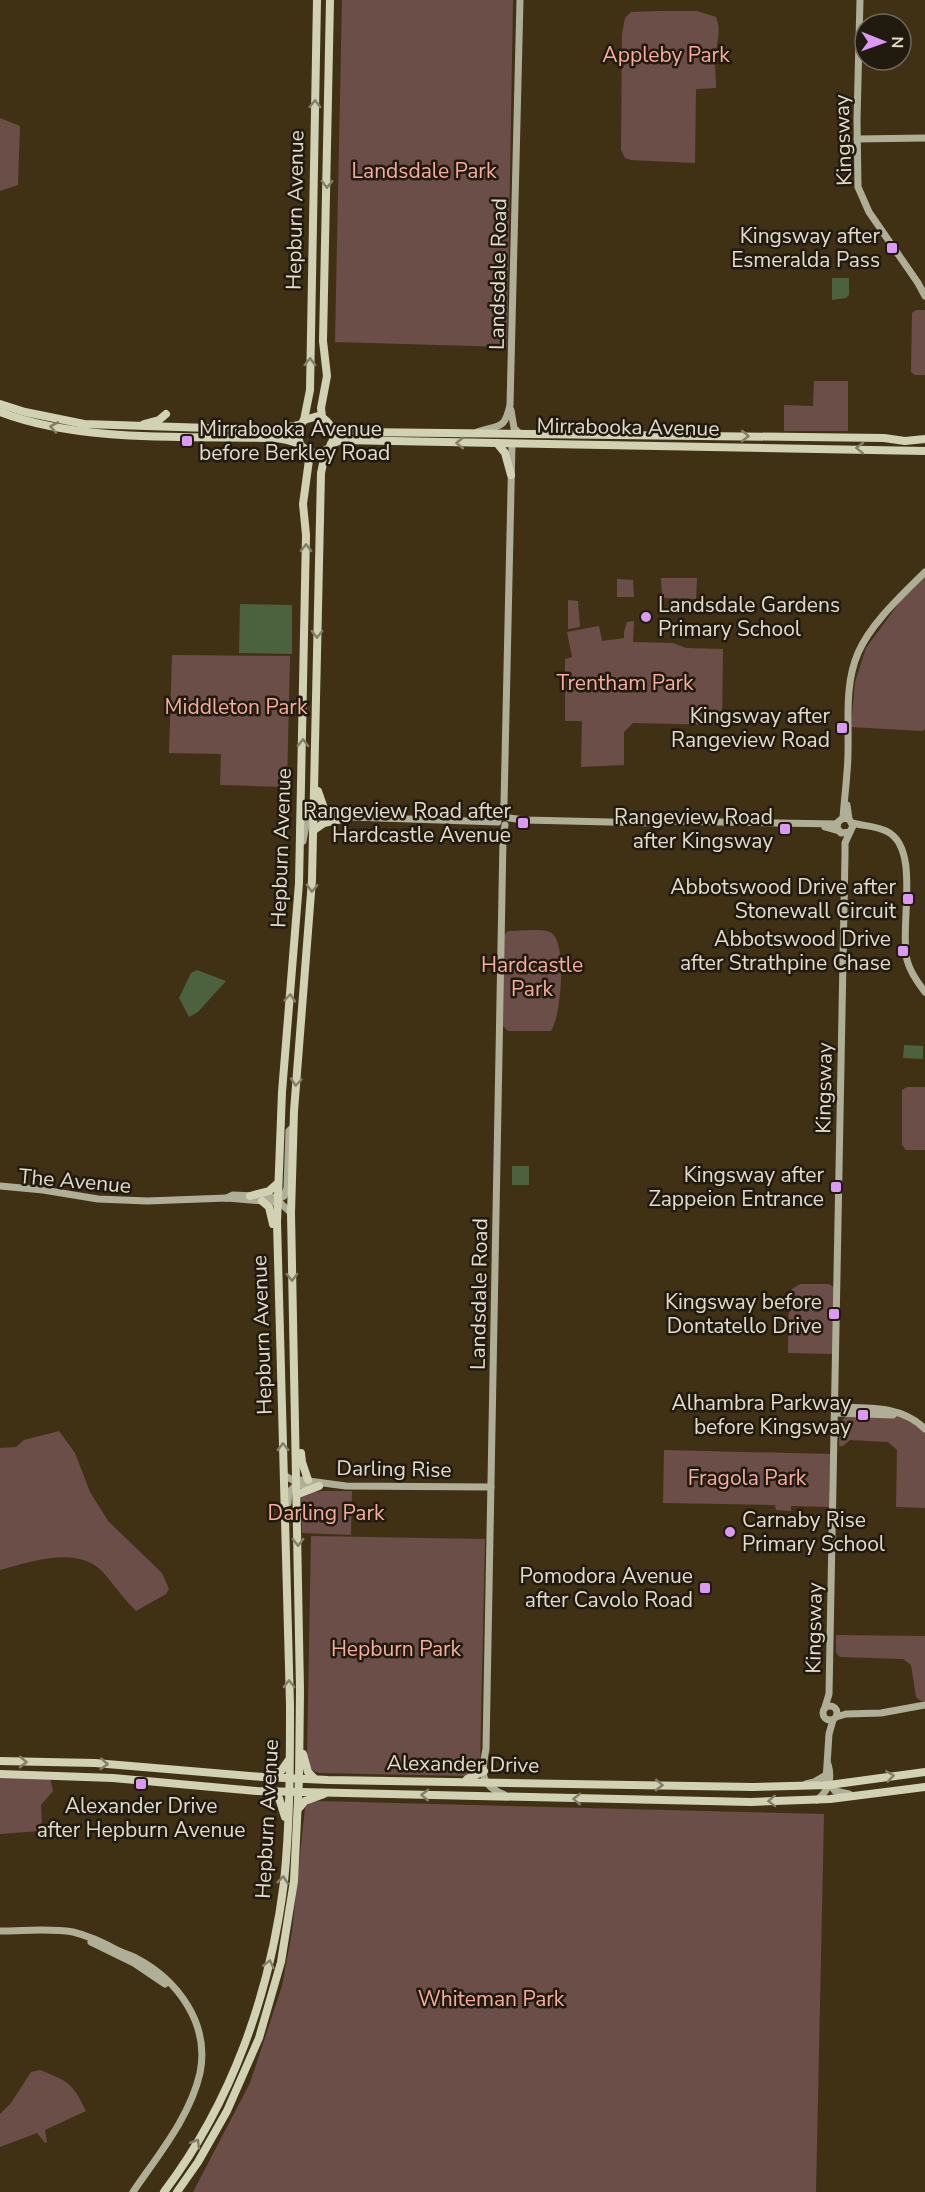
<svg xmlns="http://www.w3.org/2000/svg" width="925" height="2192" font-family="'Nunito Sans',sans-serif">
  <style>
    .green { fill: #6c4e48 }
    .water { fill: #4c613d }
    .lines { fill: none; stroke-linecap: round; stroke-linejoin: round }
    .secondary { stroke: #afaf98; stroke-width: 7 }
    .primary { stroke: #d1d2b4; stroke-width: 8 }
    .oneway { stroke: #827f69 }
    .poi-dot { fill: #db99f5; stroke: #211a0e; stroke-width: 2 }
    .labels { text-anchor: middle; dominant-baseline: central; stroke-width: 5; stroke-linejoin: round; paint-order: stroke }
    .park-label { font-size: 21px; fill: #f7ac9d; stroke: #211a0e }
    .street-label { font-size: 21px; fill: #e3daca; stroke: #211a0e }
    .poi-label { font-size: 21px; fill: #e3daca; stroke: #211a0e; text-anchor: end }
  </style>
  <rect width="100%" height="100%" fill="#403115"/>
  <g class="green">
    <path d="M342,0H513L507,347L335,342Z"/>
    <path d="M660,11H697L716,17C722,32 716,44 715,59C715,69 716,78 716,88L696,89L695,163L631,160L625,158L621,150L622,34L625,18L631,12Z"/>
    <path d="M0,118L20,126L18,185L0,191Z"/>
    <path d="M916,310H925V375H915L911,372L912,313Z"/>
    <path d="M814,381H848V431H784V405L813,406Z"/>
    <path d="M925,576V729L922,731L851,727L855,682L866,648L916,580Z"/>
    <path d="M661,578H697L696,599L662,598Z"/>
    <path d="M617,579L633,580L634,597H617Z"/>
    <path d="M568,600L578,601L580,627L568,629Z"/>
    <path d="M634,621L633,642L673,643L686,648L723,649L722,725L633,723L624,732V765L581,767L582,721H565V659L572,657L567,632L599,626L602,641L624,638V632L627,622Z"/>
    <path d="M172,655L290,656L287,787L220,785L221,754L169,753Z"/>
    <path d="M508,931C518,931 542,928 550,932C568,940 561,1017 551,1031H508L503,1026L504,935Z"/>
    <path d="M907,1087H925V1150H906L902,1145V1090Z"/>
    <path d="M800,1284H829L835,1288L834,1354L788,1353L789,1296L792,1289Z"/>
    <path d="M847,1415L905,1416L925,1429V1508L896,1507L897,1450L888,1442L850,1440L843,1446H839L840,1422Z"/>
    <path d="M59,1431L75,1453L90,1492L108,1521L162,1573L169,1589L166,1594L136,1611C124,1599 114,1585 103,1572C77,1545 31,1562 0,1570V1448L16,1447L24,1440Z"/>
    <path d="M664,1450L830,1454L829,1507L791,1506V1511L776,1510L775,1505L663,1503Z"/>
    <path d="M323,1491H352L351,1535L302,1533L301,1496L308,1493Z"/>
    <path d="M311,1536L485,1539L480,1766L467,1776L319,1773L311,1770L307,1759Z"/>
    <path d="M836,1635L925,1636V1701H921L916,1697L911,1665L903,1659L840,1657L836,1653Z"/>
    <path d="M0,1777L50,1778L53,1791L41,1805L42,1827L40,1831L0,1834Z"/>
    <path d="M318,1801L824,1814L816,2192H193L250,2083L282,1986L292,1932L305,1808L310,1803Z"/>
    <path d="M40,2070C69,2082 72,2082 86,2111L45,2130L47,2142L45,2143L37,2133L0,2147V2114L11,2103L31,2072Z"/>
  </g>
  <g class="water">
    <path d="M832,278H849V295L846,298L832,300Z"/>
    <path d="M240,604L292,605V654L239,653Z"/>
    <path d="M197,970L226,981L198,1012L189,1017L179,998L191,973Z"/>
    <path d="M904,1045L923,1046V1059L903,1058Z"/>
    <rect x="512" y="1166" width="17" height="19"/>
  </g>
  <g class="lines">
    <g class="secondary">
      <path d="M860,0L857,120L858,187L869,212L918,283L925,296"/>
      <path d="M857,139L925,138"/>
      <path d="M511,410L514,428L519,433"/>
      <path d="M477,432C500,424 504,431 510,405L520,0"/>
      <path d="M302,802C309,817 321,818 337,818"/>
      <path d="M847,805L849,819L853,826L850,832L841,833L837,828L838,822L843,818L849,819"/>
      <path d="M500,815L504,804L512,444"/>
      <path d="M509,818L525,820L652,823L662,821L837,824"/>
      <path d="M843,818C844,803 846,787 847,772C851,733 842,690 858,653C871,623 902,595 925,572"/>
      <path d="M852,823C864,826 878,826 888,832C921,850 899,927 907,960C910,972 918,983 925,992"/>
      <path d="M825,827L839,831"/>
      <path d="M303,841L307,820L320,813L351,817L498,822"/>
      <path d="M0,1186L43,1190L98,1199L147,1201L227,1198L274,1202L284,1196L287,1188L289,1131L293,1127"/>
      <path d="M227,1198L233,1195L274,1197L291,1213"/>
      <path d="M835,1407C866,1408 902,1405 925,1429"/>
      <path d="M835,1413L893,1415"/>
      <path d="M284,1475L301,1485L318,1486"/>
      <path d="M288,1503L289,1492L301,1480L346,1486L491,1487"/>
      <circle cx="830" cy="1713" r="7"/>
      <path d="M825,1707L829,1694L830,1641L845,855V843L850,832"/>
      <path d="M836,1717L846,1714L881,1713L925,1705"/>
      <path d="M833,1720L829,1734L826,1780L835,1791L849,1794"/>
      <path d="M806,1784L814,1782L826,1775"/>
      <path d="M505,1795C480,1785 481,1774 486,1749L503,839L505,825"/>
      <path d="M817,1800C830,1790 832,1778 828,1764"/>
      <path d="M0,1931C24,1931 49,1928 73,1932C90,1936 104,1943 119,1951C125,1954 131,1955 136,1958C178,1980 210,2024 200,2073C190,2117 158,2155 133,2192"/>
      <path d="M91,1942L134,1963L165,1984"/>
    </g>
    <g class="primary">
      <path d="M0,404L25,412L84,424L273,430L299,425"/>
      <path d="M0,412C81,443 188,436 275,438C283,439 291,440 298,444C305,448 309,454 319,453C340,449 336,421 318,416L304,420L297,430L300,445"/>
      <path d="M322,417L321,408L327,376L323,341L330,0"/>
      <path d="M304,420L310,390L317,0"/>
      <path d="M144,424L159,420L166,414"/>
      <path d="M333,428L358,432L884,438L905,441L925,439"/>
      <path d="M497,443L505,453L511,475"/>
      <path d="M331,444L341,440L925,451"/>
      <path d="M318,791L325,811L329,813"/>
      <path d="M314,830L324,823L346,818"/>
      <path d="M250,1196L269,1191L278,1183"/>
      <path d="M262,1201L269,1207L273,1224"/>
      <path d="M301,1453L302,1462L308,1480"/>
      <path d="M298,1494L319,1486"/>
      <path d="M303,1754L308,1772L315,1779"/>
      <path d="M0,1761L95,1763L263,1777L328,1780L753,1787L829,1785L925,1772"/>
      <path d="M0,1774L113,1778L257,1791L751,1802L830,1799L925,1787"/>
      <path d="M267,1776L281,1771L288,1761"/>
      <path d="M467,1779L484,1771"/>
      <path d="M270,1792L279,1798L285,1817"/>
      <path d="M298,1809L305,1801L324,1794"/>
      <path d="M164,2192C232,2102 270,1994 284,1882C290,1824 290,1764 290,1705L277,1222L282,1092L299,883L306,535L303,504L309,460L308,451"/>
      <path d="M177,2192L198,2162L227,2111L259,2038L281,1962L294,1881L299,1779L300,1690L291,1213L294,1111L312,880L321,473L326,450"/>
    </g>
  </g>
  <defs><path id="oneway-chevron" d="M-2-3.5L2.5 0L-2 3.5" fill="none" stroke-width="1.6" stroke-linecap="round" stroke-linejoin="round" transform="scale(1.5)"/></defs>
  <g class="oneway">
    <use href="#oneway-chevron" transform="translate(315 104) rotate(-89)"/>
    <use href="#oneway-chevron" transform="translate(327 184) rotate(91)"/>
    <use href="#oneway-chevron" transform="translate(310 362) rotate(-89)"/>
    <use href="#oneway-chevron" transform="translate(54 427) rotate(-170)"/>
    <use href="#oneway-chevron" transform="translate(745 436) rotate(1)"/>
    <use href="#oneway-chevron" transform="translate(460 443) rotate(-179)"/>
    <use href="#oneway-chevron" transform="translate(860 448) rotate(-179)"/>
    <use href="#oneway-chevron" transform="translate(306 548) rotate(-89)"/>
    <use href="#oneway-chevron" transform="translate(317 634) rotate(91)"/>
    <use href="#oneway-chevron" transform="translate(303 743) rotate(-89)"/>
    <use href="#oneway-chevron" transform="translate(312 888) rotate(92)"/>
    <use href="#oneway-chevron" transform="translate(290 998) rotate(-85)"/>
    <use href="#oneway-chevron" transform="translate(296 1082) rotate(95)"/>
    <use href="#oneway-chevron" transform="translate(292 1277) rotate(89)"/>
    <use href="#oneway-chevron" transform="translate(283 1447) rotate(-91)"/>
    <use href="#oneway-chevron" transform="translate(298 1542) rotate(89)"/>
    <use href="#oneway-chevron" transform="translate(289 1684) rotate(-91)"/>
    <use href="#oneway-chevron" transform="translate(23 1762) rotate(1)"/>
    <use href="#oneway-chevron" transform="translate(104 1764) rotate(4)"/>
    <use href="#oneway-chevron" transform="translate(890 1776) rotate(-8)"/>
    <use href="#oneway-chevron" transform="translate(659 1785) rotate(1)"/>
    <use href="#oneway-chevron" transform="translate(425 1795) rotate(-179)"/>
    <use href="#oneway-chevron" transform="translate(577 1799) rotate(-179)"/>
    <use href="#oneway-chevron" transform="translate(772 1801) rotate(178)"/>
    <use href="#oneway-chevron" transform="translate(283 1880) rotate(-84)"/>
    <use href="#oneway-chevron" transform="translate(269 1964) rotate(-77)"/>
    <use href="#oneway-chevron" transform="translate(196 2143) rotate(-59)"/>
  </g>
  <g class="poi-dot">
    <rect x="886" y="242" width="12" height="12" rx="3"/>
    <rect x="181" y="435" width="12" height="12" rx="3"/>
    <circle cx="646" cy="617" r="6"/>
    <rect x="836" y="722" width="12" height="12" rx="3"/>
    <rect x="517" y="817" width="12" height="12" rx="3"/>
    <rect x="779" y="823" width="12" height="12" rx="3"/>
    <rect x="902" y="893" width="12" height="12" rx="3"/>
    <rect x="897" y="945" width="12" height="12" rx="3"/>
    <rect x="830" y="1181" width="12" height="12" rx="3"/>
    <rect x="828" y="1308" width="12" height="12" rx="3"/>
    <rect x="857" y="1409" width="12" height="12" rx="3"/>
    <circle cx="730" cy="1532" r="6"/>
    <rect x="699" y="1582" width="12" height="12" rx="3"/>
    <rect x="135" y="1778" width="12" height="12" rx="3"/>
  </g>
  <g class="labels">
    <g class="park-label">
      <text x="666" y="55">Appleby Park</text>
      <text x="424" y="171">Landsdale Park</text>
      <text x="625" y="683">Trentham Park</text>
      <text x="236" y="707">Middleton Park</text>
      <text x="532" y="965">Hardcastle<tspan x="532" dy="24">Park</tspan></text>
      <text x="747" y="1478">Fragola Park</text>
      <text x="326" y="1513">Darling Park</text>
      <text x="396" y="1649">Hepburn Park</text>
      <text x="491" y="1999">Whiteman Park</text>
    </g>
    <g class="street-label">
      <text transform="translate(843 140) rotate(-92)">Kingsway</text>
      <text transform="translate(295 210) rotate(-89)">Hepburn Avenue</text>
      <text transform="translate(498 274) rotate(-89)">Landsdale Road</text>
      <text transform="translate(628 427) rotate(1)">Mirrabooka Avenue</text>
      <text transform="translate(281 848) rotate(-88)">Hepburn Avenue</text>
      <text transform="translate(824 1088) rotate(-89)">Kingsway</text>
      <text transform="translate(75 1181) rotate(5)">The Avenue</text>
      <text transform="translate(479 1294) rotate(-89)">Landsdale Road</text>
      <text transform="translate(262 1335) rotate(-92)">Hepburn Avenue</text>
      <text transform="translate(394 1469) rotate(1)">Darling Rise</text>
      <text transform="translate(814 1628) rotate(-89)">Kingsway</text>
      <text transform="translate(463 1764) rotate(1)">Alexander Drive</text>
      <text transform="translate(267 1819) rotate(-87)">Hepburn Avenue</text>
    </g>
    <g class="poi-label">
      <text x="880" y="236">Kingsway after<tspan x="880" dy="24">Esmeralda Pass</tspan></text>
      <text x="199" y="429" text-anchor="start">Mirrabooka Avenue<tspan x="199" dy="24">before Berkley Road</tspan></text>
      <text x="658" y="605" text-anchor="start">Landsdale Gardens<tspan x="658" dy="24">Primary School</tspan></text>
      <text x="830" y="716">Kingsway after<tspan x="830" dy="24">Rangeview Road</tspan></text>
      <text x="511" y="811">Rangeview Road after<tspan x="511" dy="24">Hardcastle Avenue</tspan></text>
      <text x="773" y="817">Rangeview Road<tspan x="773" dy="24">after Kingsway</tspan></text>
      <text x="896" y="887">Abbotswood Drive after<tspan x="896" dy="24">Stonewall Circuit</tspan></text>
      <text x="891" y="939">Abbotswood Drive<tspan x="891" dy="24">after Strathpine Chase</tspan></text>
      <text x="824" y="1175">Kingsway after<tspan x="824" dy="24">Zappeion Entrance</tspan></text>
      <text x="822" y="1302">Kingsway before<tspan x="822" dy="24">Dontatello Drive</tspan></text>
      <text x="851" y="1403">Alhambra Parkway<tspan x="851" dy="24">before Kingsway</tspan></text>
      <text x="742" y="1520" text-anchor="start">Carnaby Rise<tspan x="742" dy="24">Primary School</tspan></text>
      <text x="693" y="1576">Pomodora Avenue<tspan x="693" dy="24">after Cavolo Road</tspan></text>
      <text x="141" y="1806" text-anchor="middle">Alexander Drive<tspan x="141" dy="24">after Hepburn Avenue</tspan></text>
    </g>
  </g>
  <g transform="translate(883 42) rotate(91)"><circle r="28" fill="#211a0e" stroke="#6f6759" stroke-width="1.5"/>
  <path d="M0-4.5L10 22L0 15L-10 22Z" fill="#db99f5"/>
  <text y="-9" font-size="16" font-weight="bold" text-anchor="middle" fill="#e3daca">N</text>
  </g>
</svg>
